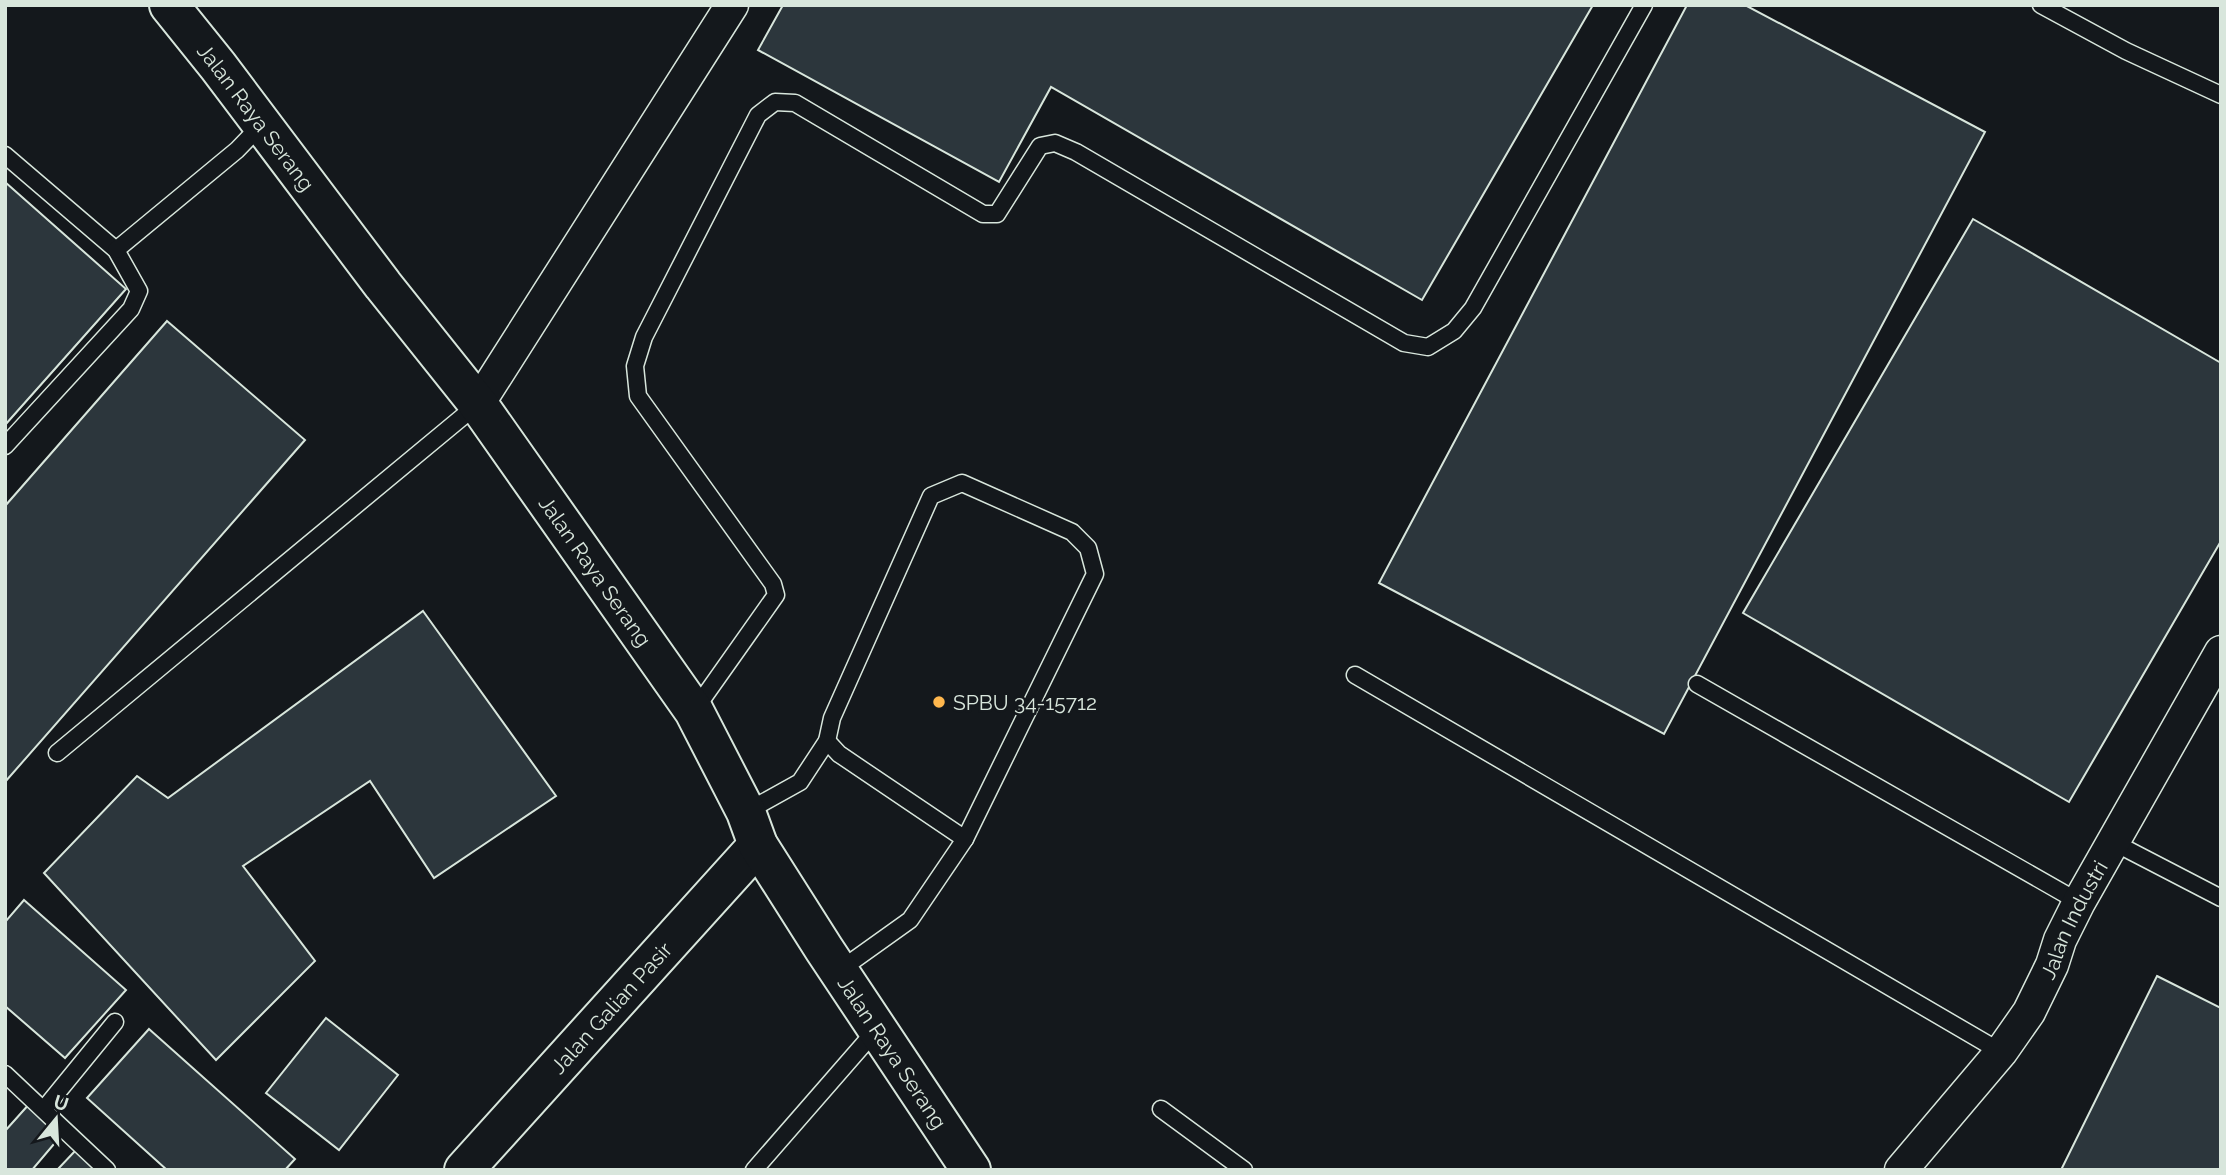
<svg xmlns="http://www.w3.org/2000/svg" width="2226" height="1175" font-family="Raleway,sans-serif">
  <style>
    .building { fill: #2c363c; stroke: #d8e6dc; stroke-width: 2 }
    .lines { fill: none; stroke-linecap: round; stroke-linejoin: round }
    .lane-casing { stroke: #d8e6dc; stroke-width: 19 }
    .street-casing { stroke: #d8e6dc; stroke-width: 35 }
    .secondary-casing { stroke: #d8e6dc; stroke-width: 42 }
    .highway-casing { stroke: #d8e6dc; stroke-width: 42 }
    .lane { stroke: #14181c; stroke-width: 16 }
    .street { stroke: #14181c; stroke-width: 32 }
    .secondary { stroke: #14181c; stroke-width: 38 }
    .highway { stroke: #14181c; stroke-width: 38 }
    .poi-dot { fill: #ffb74d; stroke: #14181c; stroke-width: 2.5 }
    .labels { text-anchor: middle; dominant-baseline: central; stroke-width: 5; stroke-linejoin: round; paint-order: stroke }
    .street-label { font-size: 21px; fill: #d8e6dc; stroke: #14181c }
    .poi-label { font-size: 21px; fill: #d8e6dc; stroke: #14181c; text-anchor: start }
  </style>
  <rect width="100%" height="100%" fill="#14181c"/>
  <g class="building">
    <path d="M783,5H1593L1422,300L1051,87L999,182L758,50Z"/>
    <path d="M1687,5H1745L1985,132L1664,734L1379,583Z"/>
    <path d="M5,182L126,289L5,425Z"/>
    <path d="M1973,219L2221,363V541L2069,802L1743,613Z"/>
    <path d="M167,321L305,440L5,782V506Z"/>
    <path d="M423,611L556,796L434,878L370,781L243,866L315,961L216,1060L44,873L137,776L168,798Z"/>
    <path d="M24,900L126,990L65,1058L5,1006V922Z"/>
    <path d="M2157,976L2221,1008V1170H2061Z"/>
    <path d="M326,1018L398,1075L339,1150L266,1093Z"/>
    <path d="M149,1029L295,1159L285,1170H167L87,1098Z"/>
    <path d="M31,1102L65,1131L32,1170H5V1131Z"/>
    <path d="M76,1150L97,1170H57Z"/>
  </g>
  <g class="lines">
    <g class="lane-casing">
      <g id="lane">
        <path d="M2041,5L2126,51L2221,95"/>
        <path d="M5,155L116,250L139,291L131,309L5,446"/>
        <path d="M116,250L237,150L262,124"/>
        <path d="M1355,675L2001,1052"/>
        <path d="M1697,684L2079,902"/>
        <path d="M694,711L776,595L773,584L638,396L635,366L644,337L758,115L775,102L795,103L983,214H997L1040,146L1055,143L1076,152L1404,343L1428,347L1454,331L1473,308L1644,5"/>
        <path d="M827,741L839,754L965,839"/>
        <path d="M57,753L478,404"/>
        <path d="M746,812L800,782L827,741L832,718L931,496L962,483L1072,532L1088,548L1095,574L965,839L910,920L840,970"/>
        <path d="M2113,842L2221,898"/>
        <path d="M5,1074L107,1170"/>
        <path d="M44,1109L115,1022"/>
        <path d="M1161,1109L1244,1170"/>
        <path d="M754,1170L876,1030"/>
      </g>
    </g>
    <g class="street-casing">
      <g id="street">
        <path d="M478,404L732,5"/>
        <path id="s1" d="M1901,1170L2001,1052L2029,1012L2052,965L2060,940L2079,902L2221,652"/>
      </g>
    </g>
    <g class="secondary-casing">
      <g id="secondary">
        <path id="s2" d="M464,1170L758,845"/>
      </g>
    </g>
    <g class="highway-casing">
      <g id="highway">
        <path id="s3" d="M169,5L218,66L383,285L478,404L694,711L746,812L758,845L824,949L971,1170"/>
      </g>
    </g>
    <use href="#lane" class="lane"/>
    <use href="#street" class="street"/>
    <use href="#secondary" class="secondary"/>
    <use href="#highway" class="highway"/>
  </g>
  <circle class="poi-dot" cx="939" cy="702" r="7"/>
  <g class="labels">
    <g class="street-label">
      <text stroke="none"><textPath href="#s3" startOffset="142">Jalan Raya Serang</textPath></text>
      <text stroke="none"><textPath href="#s3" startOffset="709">Jalan Raya Serang</textPath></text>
      <text stroke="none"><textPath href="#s1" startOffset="306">Jalan Industri</textPath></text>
      <text stroke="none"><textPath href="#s2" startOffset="219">Jalan Galian Pasir</textPath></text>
      <text stroke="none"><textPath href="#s3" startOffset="1276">Jalan Raya Serang</textPath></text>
    </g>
    <g class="poi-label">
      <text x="953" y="702">SPBU 34-15712</text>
    </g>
  </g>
  <rect width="2226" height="1175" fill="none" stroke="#d8e6dc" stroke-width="14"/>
  <g transform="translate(56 1119) rotate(18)" stroke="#14181c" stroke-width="5" paint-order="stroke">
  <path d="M0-5L12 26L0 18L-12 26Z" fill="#d8e6dc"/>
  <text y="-10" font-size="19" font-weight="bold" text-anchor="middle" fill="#d8e6dc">U</text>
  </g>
</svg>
